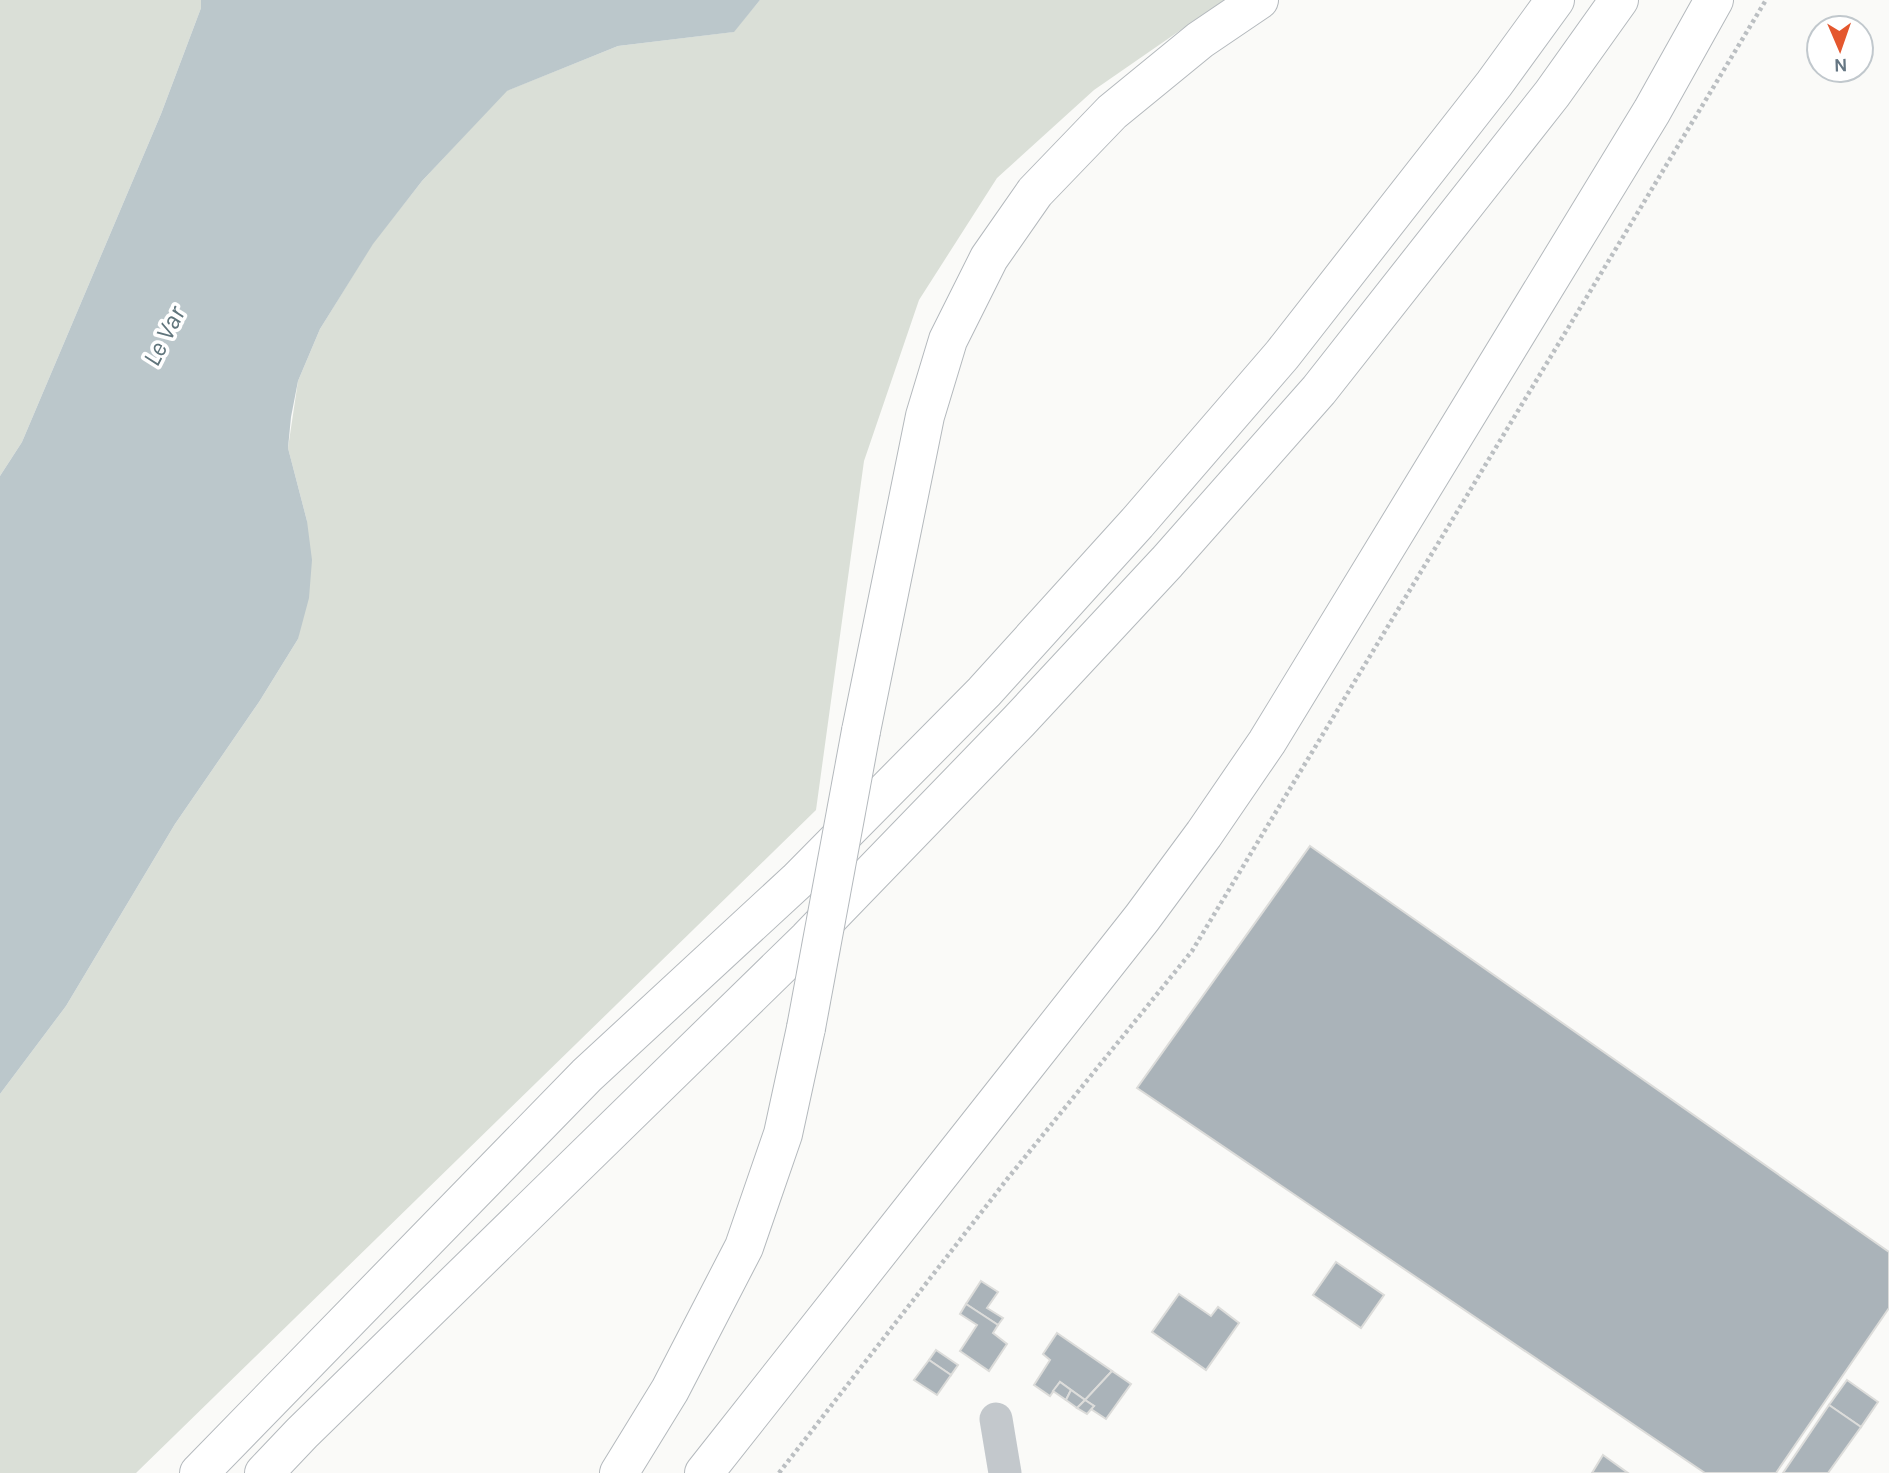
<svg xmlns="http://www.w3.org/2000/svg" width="1889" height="1473" font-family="Karla,sans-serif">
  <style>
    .green { fill: #dadfd7 }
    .water { fill: #bbc7cb }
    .building { fill: #aab3b9; stroke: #dcdcda; stroke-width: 2 }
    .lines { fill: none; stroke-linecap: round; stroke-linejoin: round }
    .trunk-casing { stroke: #b4b9bd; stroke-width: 40 }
    .path { stroke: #bbbfc2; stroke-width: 4.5; stroke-dasharray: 3.5 3.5; stroke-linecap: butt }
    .minor { stroke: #c3c8cc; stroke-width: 33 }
    .trunk { stroke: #fff; stroke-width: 38 }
    .trunk-bridge-casing { stroke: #b4b9bd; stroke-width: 40; stroke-linecap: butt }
    .trunk-bridge { stroke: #fff; stroke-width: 38 }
    .labels { text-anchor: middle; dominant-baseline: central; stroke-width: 7; stroke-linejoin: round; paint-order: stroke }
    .water-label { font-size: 26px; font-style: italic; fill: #60757c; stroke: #fff }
  </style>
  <rect width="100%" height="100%" fill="#fafaf8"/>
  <g class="green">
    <path d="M0,0H201V8L161,114L22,442L0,476Z"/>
    <path d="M760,0H1224L1094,90L997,178L919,300L864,461L816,810L136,1473H0V1094L66,1006L175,824L259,702L298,639L307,521L288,448L298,381L320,329L373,243L422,181L506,91L618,46L733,32Z"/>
  </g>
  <path class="water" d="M201,0H760L734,32L618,46L507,91L422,181L373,244L320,329L298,381L291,417L288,448L307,521L312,560L309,598L298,639L259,702L175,824L66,1006L0,1094V476L22,442L161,114L201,8Z"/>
  <g class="building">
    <path d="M1310,846L1889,1252V1308L1776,1473H1705L1137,1088Z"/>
    <path d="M1336,1262L1384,1295L1361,1328L1313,1295Z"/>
    <path d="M981,1281L998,1292L987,1308L1003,1318L998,1325L966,1304Z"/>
    <path d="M1179,1294L1211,1316L1218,1307L1239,1323L1206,1370L1152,1332Z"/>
    <path d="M966,1304L998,1325L993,1333L1007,1344L989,1371L960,1351L977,1325L960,1314Z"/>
    <path d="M1057,1333L1112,1371L1085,1400L1060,1382L1050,1396L1034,1385L1050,1360L1043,1354Z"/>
    <path d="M936,1350L958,1365L951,1375L929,1360Z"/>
    <path d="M929,1360L951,1375L937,1395L914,1380Z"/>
    <path d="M1112,1371L1131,1384L1106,1419L1091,1409L1094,1406L1085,1400Z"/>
    <path d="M1847,1380L1878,1402L1861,1427L1829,1405Z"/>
    <path d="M1060,1382L1071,1390L1066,1400L1053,1391Z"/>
    <path d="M1071,1390L1085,1400L1077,1408L1066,1400Z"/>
    <path d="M1085,1400L1094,1406L1087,1414L1077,1408Z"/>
    <path d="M1829,1405L1861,1427L1828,1473H1783Z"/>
    <path d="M1603,1455L1628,1473H1592Z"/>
  </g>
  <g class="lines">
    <g class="trunk-casing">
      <g id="trunk">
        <path d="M861,731L925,416L948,340L989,258L1035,192L1112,112L1200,40L1259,0"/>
        <path d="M199,1473L587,1075L797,881L984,692L1137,523L1282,355L1494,84L1555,0"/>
        <path d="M264,1473L302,1433L808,939L1019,721L1167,562L1319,390L1552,94L1619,0"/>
        <path d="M619,1473L670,1390L744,1247L783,1134L806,1028"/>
        <path d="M704,1473L1142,918L1204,834L1267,742L1652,111L1714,0"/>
      </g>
    </g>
    <path class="path" d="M779,1473L1008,1178L1192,951L1766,0"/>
    <path class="minor" d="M996,1419L1005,1473"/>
    <use href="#trunk" class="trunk"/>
    <g class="trunk-bridge-casing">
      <path id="trunk-bridge" d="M806,1028L861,731"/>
    </g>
    <use href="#trunk-bridge" class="trunk-bridge"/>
  </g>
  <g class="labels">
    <g class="water-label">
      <text transform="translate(164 336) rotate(-63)">Le Var</text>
    </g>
  </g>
  <g transform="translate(1840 49) rotate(178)"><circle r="33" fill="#ffffff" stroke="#c1c8cd" stroke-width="2"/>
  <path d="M0-5L12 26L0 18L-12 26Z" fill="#e4572e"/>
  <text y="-10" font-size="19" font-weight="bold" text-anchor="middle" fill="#657683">N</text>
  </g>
</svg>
